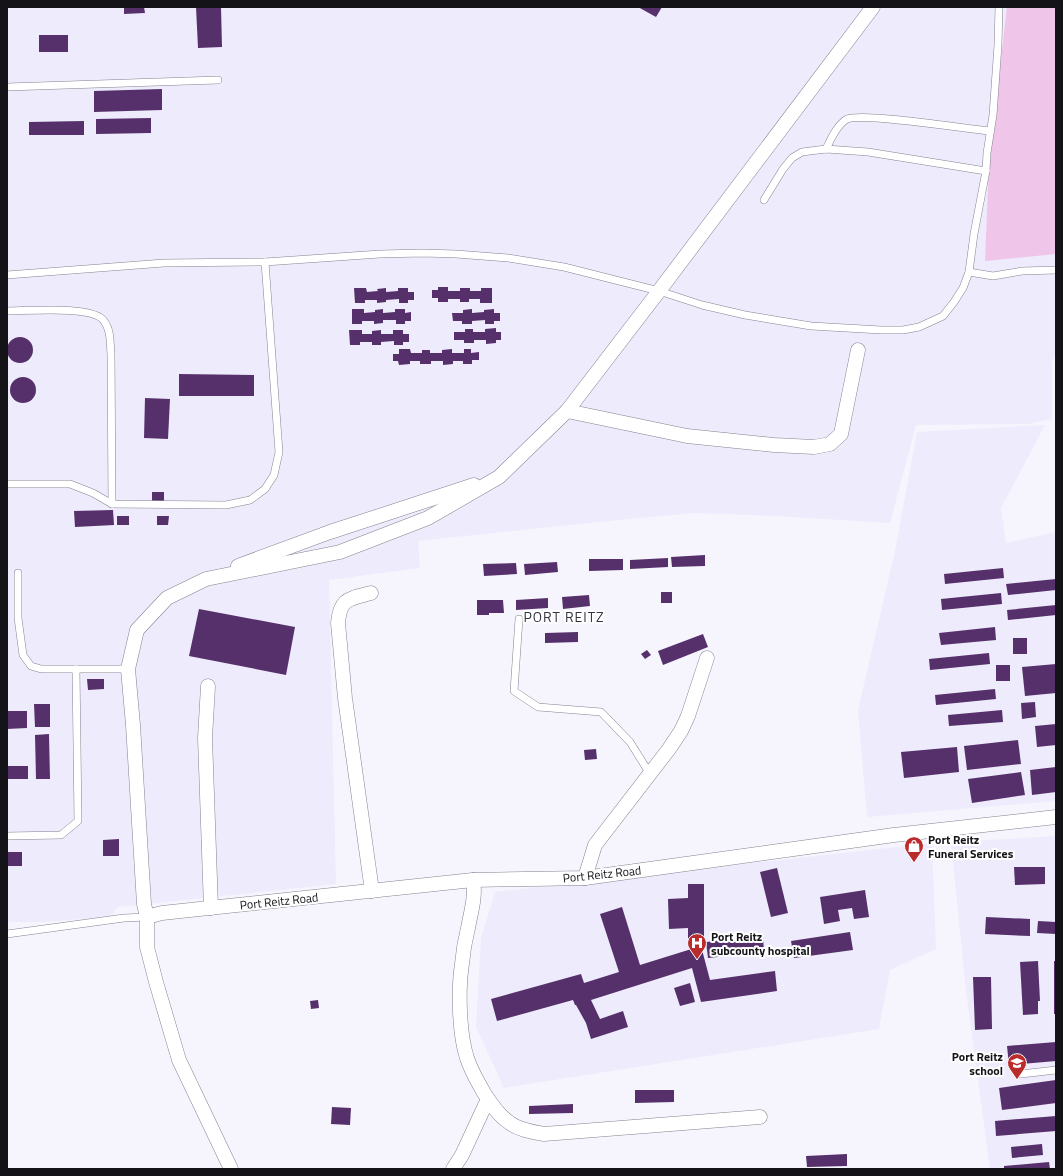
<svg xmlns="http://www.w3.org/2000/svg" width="1063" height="1176" font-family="'Titillium Web',sans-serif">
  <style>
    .built { fill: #eeebfc }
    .green { fill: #efc6e9 }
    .building { fill: #56306a }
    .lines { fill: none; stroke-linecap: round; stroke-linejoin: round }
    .service-casing { stroke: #85828f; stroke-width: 8 }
    .minor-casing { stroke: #85828f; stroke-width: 15 }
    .service { stroke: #fff; stroke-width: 7 }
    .minor { stroke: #fff; stroke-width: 14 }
    .labels { text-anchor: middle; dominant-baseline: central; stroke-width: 4; stroke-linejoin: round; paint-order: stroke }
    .poi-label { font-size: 12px; font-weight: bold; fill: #141318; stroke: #fff; text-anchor: start }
    .street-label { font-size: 12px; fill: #141318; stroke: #fff }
    .quarter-label { font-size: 14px; letter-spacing: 1px; fill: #35333e; stroke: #fff }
  </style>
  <rect width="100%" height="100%" fill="#f6f5fd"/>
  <g class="built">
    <path d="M7,7H1056V352L1052,363V419L1028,424L916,425L890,523L777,516L695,513L618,520L418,541L420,568L329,580L336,884L118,907L110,917L41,922H7Z"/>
    <path d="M1045,425L1001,508L1006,543L1056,532V801L867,817L858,710L895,551L917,432Z"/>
    <path d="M1056,836V1169H990L966,991L951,842Z"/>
    <path d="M932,843L936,949L890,970L879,1029L504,1088L476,1027L481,938L495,892Z"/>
  </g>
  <path class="green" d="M1007,7H1056V254L985,261L989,162Z"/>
  <g class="building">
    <path d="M124,7H144L145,13L124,14Z"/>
    <path d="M196,7H221L222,47L198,48Z"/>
    <path d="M638,7H662L656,17Z"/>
    <rect x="39" y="35" width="29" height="17"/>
    <path d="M162,89V110L94,112V91Z"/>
    <path d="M151,118V133L96,134V119Z"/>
    <path d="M84,121V135H29V122Z"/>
    <path d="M438,287H448V291H460V288H470V291H481V288H492V303H480V299H469V302H460V299H448V302H438V298H432V290H438Z"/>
    <path d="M354,288H366L367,292L378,291L377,289L386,288V292L398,291V288H408V292H414V300H408V303H399V299L386,300V302L377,303V300H365V303H355Z"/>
    <path d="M352,309H364V313L375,312V310L383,309V313L395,312V309H405V313L411,312V321H405V324H396V320H383V323L374,324V321H362V324H352Z"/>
    <path d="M472,309V313L484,312V310L494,309V313H500V321H494V324H485V320L472,321V324H462V321H453L452,313H463V310Z"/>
    <path d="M496,328V332H501V340H496V343L486,344V340H474V343H464V340H454V332H465V329H473V332H485V329Z"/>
    <path d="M349,330H362V334H372V331L381,330V334H393V330H403V334H409V342H403V345H394V341L381,342V345H372V342H360V345H350Z"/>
    <circle cx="20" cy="350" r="13"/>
    <path d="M399,349H410L411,353H422V350H430V353H442V350L452,349V353H464V349H471V353L479,352V360H472V364H463V361H453V364L443,365V361H431V364H420V361H410V364L399,365L398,361H393V354H399Z"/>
    <path d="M179,374L254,375V396H179Z"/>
    <circle cx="23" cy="390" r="13"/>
    <path d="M145,398L170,399L168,439L144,438Z"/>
    <rect x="152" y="492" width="12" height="9"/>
    <path d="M113,510L114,525L75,527L74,511Z"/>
    <rect x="117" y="516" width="12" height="9"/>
    <path d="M157,516H169L168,525H157Z"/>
    <path d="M705,555V566L672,567L671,557Z"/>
    <path d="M668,558V567L630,569V560Z"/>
    <path d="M589,559H623V570L589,571Z"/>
    <path d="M557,562L558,572L525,575L524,564Z"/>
    <path d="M516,563L517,574L484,576L483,564Z"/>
    <path d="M1003,568L1004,578L945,584L944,574Z"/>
    <path d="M1056,579V590L1008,595L1006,584Z"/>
    <rect x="661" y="592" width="11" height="11"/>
    <path d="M1001,593L1002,604L942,610L941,599Z"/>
    <path d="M589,595L590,606L563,609L562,597Z"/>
    <path d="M548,598V608L516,610V600Z"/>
    <path d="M477,600H503L504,613H489V615H477Z"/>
    <path d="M1056,605V615L1008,620L1007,610Z"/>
    <path d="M199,609L295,627L286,675L189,656Z"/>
    <path d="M995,627L996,640L941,645L939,633Z"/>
    <path d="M578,632V642L545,643V633Z"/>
    <path d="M703,634L708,647L663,665L658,651Z"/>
    <rect x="1013" y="638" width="14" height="16"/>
    <path d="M647,650L651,655L645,659L641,654Z"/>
    <path d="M989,653L990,664L930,670L929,659Z"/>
    <path d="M1056,664V693L1025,696L1022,667Z"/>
    <rect x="996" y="665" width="14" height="16"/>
    <path d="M87,679H104V689L88,690Z"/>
    <path d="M995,689L996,699L936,705L935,695Z"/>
    <path d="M1035,702L1036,717L1022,719L1021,703Z"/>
    <path d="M34,704H50V727H35Z"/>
    <path d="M1002,710L1003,722L949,726L948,715Z"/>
    <path d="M7,711H27V728L7,729Z"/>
    <path d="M1056,724V745L1037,747L1035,726Z"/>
    <path d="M49,734L50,779H36L35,735Z"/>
    <path d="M1018,740L1021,764L967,770L964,746Z"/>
    <path d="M957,747L959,772L904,778L901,752Z"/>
    <path d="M596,749L597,759L585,760L584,750Z"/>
    <rect x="7" y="766" width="21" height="13"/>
    <path d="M1056,767V792L1032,795L1030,770Z"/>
    <path d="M1021,772L1025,795L972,803L968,779Z"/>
    <path d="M119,839V856H103V840Z"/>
    <rect x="7" y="852" width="15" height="14"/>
    <path d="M1014,867H1045V884L1015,885Z"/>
    <path d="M777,868L788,913L771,917L760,872Z"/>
    <path d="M688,884H704V939H688V928L669,929L668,899L688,898Z"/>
    <path d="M865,890L869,917L854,919L852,908L838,910L840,921L824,924L820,897Z"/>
    <path d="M622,907L640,965L701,946L710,980L775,971L777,991L701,1002L692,968L591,1000L600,1019L623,1011L628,1027L591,1039L586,1023L576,1005H575L573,1000L497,1021L491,999L581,974L584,983L619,972L600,914Z"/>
    <path d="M986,917L1030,919V936L985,934Z"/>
    <path d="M1038,921L1056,922V934L1037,933Z"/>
    <path d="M850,932L853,950L794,958L791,941Z"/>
    <path d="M763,936L764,952L708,958L706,942Z"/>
    <path d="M1038,961L1040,1001H1038V1014L1023,1015L1020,962Z"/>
    <rect x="1054" y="961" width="2" height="53"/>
    <path d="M973,977H991L992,1029L975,1030Z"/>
    <path d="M690,983L695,1002L680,1006L674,988Z"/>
    <path d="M318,1000L319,1008L311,1009L310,1001Z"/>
    <path d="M1056,1042V1061L1009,1065L1007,1046Z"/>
    <path d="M1056,1080V1103L1002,1110L999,1088Z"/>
    <path d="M635,1090H674V1102L635,1103Z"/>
    <path d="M573,1104V1113L529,1114V1106Z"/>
    <path d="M332,1107L351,1108L350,1125L331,1124Z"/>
    <path d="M1056,1116V1131L996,1136L995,1121Z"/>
    <path d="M1042,1144L1043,1155L1012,1158L1011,1147Z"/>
    <path d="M847,1154V1166L807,1167L806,1156Z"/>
    <path d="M1049,1162L1050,1169H1004V1166Z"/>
  </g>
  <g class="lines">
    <g class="service-casing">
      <g id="service">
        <path d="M7,87L218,80"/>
        <path d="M826,149C831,139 837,125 847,119C862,112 967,129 990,131"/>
        <path d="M764,200L783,169L792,158L802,152L826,149L868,152L986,171"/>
        <path d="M969,272L993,276L1022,271L1056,270"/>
        <path d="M7,275L164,263L265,262L380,254L423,253L456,254L508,258L564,267L659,291L702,305L745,315L811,326L881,330H903L919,327L943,316L954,302L963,288L969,272L974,234L986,171L987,153L993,115L998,45L999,7"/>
        <path d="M7,311C26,311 94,305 104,321C111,330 110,343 111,354L112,504"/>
        <path d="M7,484H70L93,493L112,504L226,505L250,500L265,489L274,475L279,452L265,262"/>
        <path d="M18,573V618L23,655L31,666L41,669H128"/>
        <path d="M519,619L514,691L538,707L601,712L630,742L650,774"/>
        <path d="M7,836L61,835L78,821L76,669"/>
        <path d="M7,934L124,918L147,917"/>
        <path d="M1021,1074L1056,1070"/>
      </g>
    </g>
    <g class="minor-casing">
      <g id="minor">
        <path d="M567,411L687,436L774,445L814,447L830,444L841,434L858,350"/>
        <path d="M238,566L330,532L474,485"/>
        <path d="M371,593C349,599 340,598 338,623L345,698L372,891"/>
        <path d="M208,686L205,738L211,908"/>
        <path d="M585,878L595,845L669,749L681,731L688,716L707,658"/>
        <path d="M473,880C476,896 471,912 468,928C465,940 463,952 462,964C458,989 459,1034 467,1058C471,1071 478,1082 484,1093C491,1104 499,1116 510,1123C519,1130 533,1132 544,1134L760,1117"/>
        <path d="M147,917L162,913L473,880L585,878L894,835L1056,817"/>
        <path d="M231,1169L179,1060L156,982L147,947V917L144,904L133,725L128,669L137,630L167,598L206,579L340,552L428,518L499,477L567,411L659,291L873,7"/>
        <path d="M453,1169L462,1155L488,1099"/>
      </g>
    </g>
    <use href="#service" class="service"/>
    <use href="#minor" class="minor"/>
  </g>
  <defs>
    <g id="shop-pin" transform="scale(1)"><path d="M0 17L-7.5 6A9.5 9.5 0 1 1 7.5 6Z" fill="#ba2b2b" stroke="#fff"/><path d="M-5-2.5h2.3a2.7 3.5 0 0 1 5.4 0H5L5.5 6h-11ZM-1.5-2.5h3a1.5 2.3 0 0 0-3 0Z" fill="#fff"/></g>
    <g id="hospital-pin" transform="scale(1)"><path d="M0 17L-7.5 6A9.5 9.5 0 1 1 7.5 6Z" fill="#ba2b2b" stroke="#fff"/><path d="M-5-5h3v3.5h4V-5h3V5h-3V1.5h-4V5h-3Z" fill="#fff"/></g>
    <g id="school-pin" transform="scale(1)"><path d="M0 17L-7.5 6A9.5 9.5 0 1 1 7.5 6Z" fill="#ba2b2b" stroke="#fff"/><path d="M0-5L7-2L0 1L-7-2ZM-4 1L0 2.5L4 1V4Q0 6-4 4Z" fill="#fff"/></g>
  </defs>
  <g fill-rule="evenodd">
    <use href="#shop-pin" x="914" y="846"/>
    <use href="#hospital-pin" x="697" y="943"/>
    <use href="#school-pin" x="1017" y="1063"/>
  </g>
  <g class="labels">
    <g class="poi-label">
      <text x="928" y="839">Port Reitz<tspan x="928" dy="14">Funeral Services</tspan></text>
      <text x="711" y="936">Port Reitz<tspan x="711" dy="14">subcounty hospital</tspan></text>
      <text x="1003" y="1056" text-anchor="end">Port Reitz<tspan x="1003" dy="14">school</tspan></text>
    </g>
    <g class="street-label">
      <text transform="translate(602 874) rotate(-6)">Port Reitz Road</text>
      <text transform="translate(279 901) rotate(-6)">Port Reitz Road</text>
    </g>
    <g class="quarter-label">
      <text x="564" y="616">PORT REITZ</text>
    </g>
  </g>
  <rect width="1063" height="1176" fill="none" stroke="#141318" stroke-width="16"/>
</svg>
